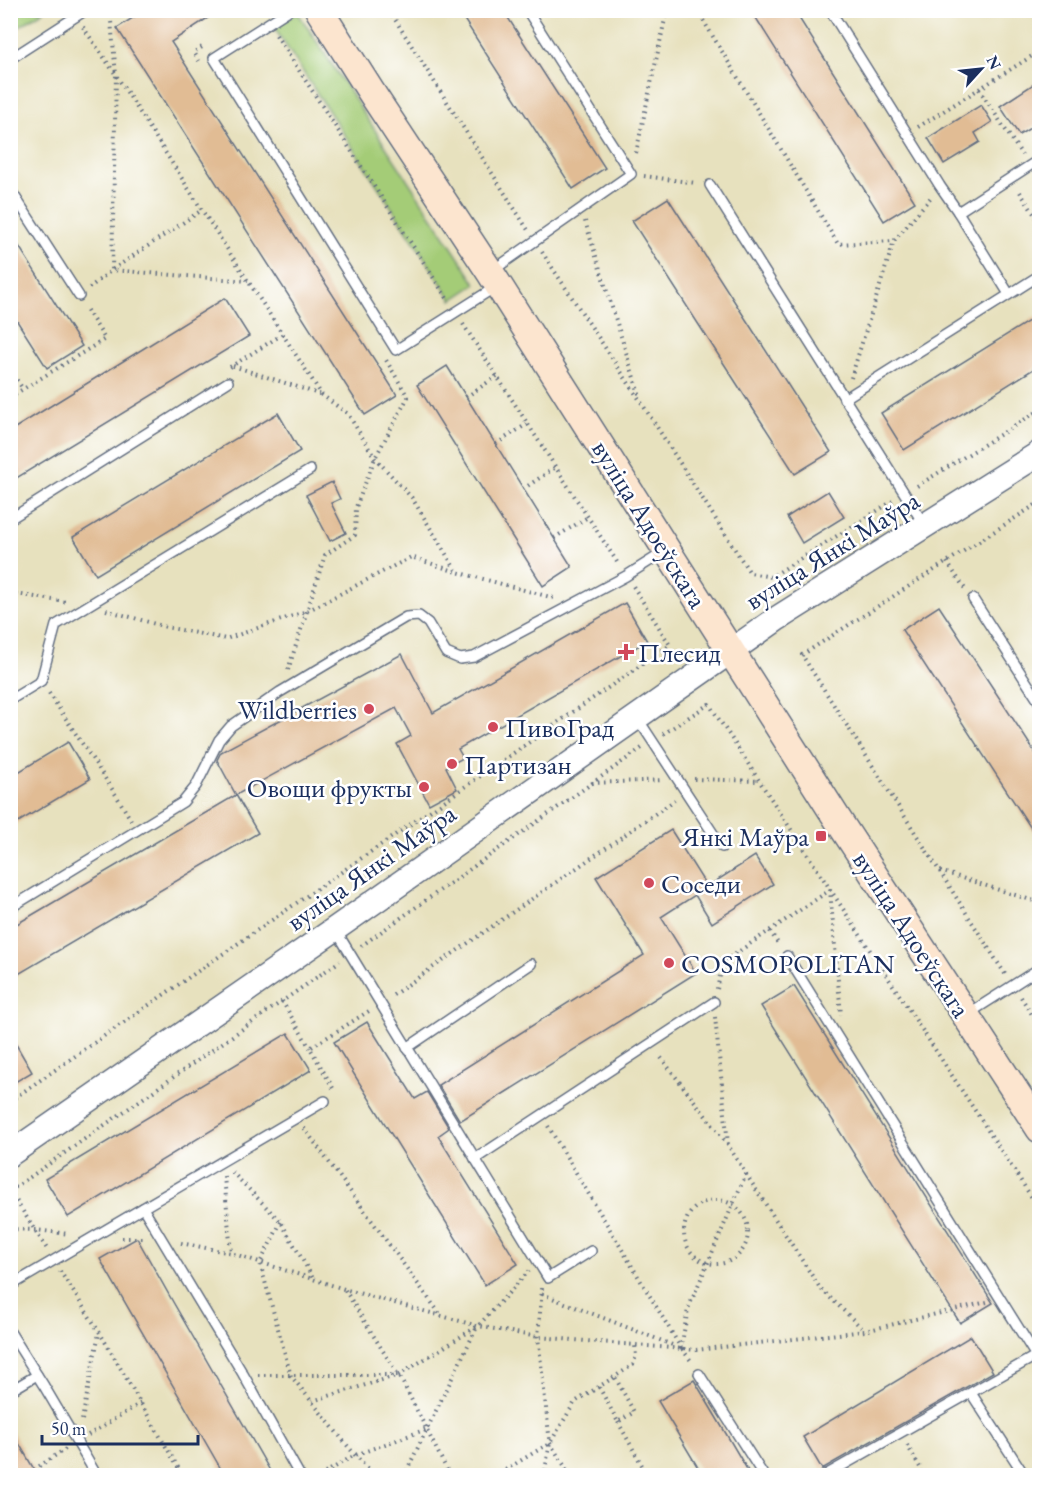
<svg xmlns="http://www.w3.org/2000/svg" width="1050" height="1486" font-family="'EB Garamond',serif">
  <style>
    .green { fill: #a4cc77; stroke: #607e6a; stroke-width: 1.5 }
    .building { fill: #e1bc94 }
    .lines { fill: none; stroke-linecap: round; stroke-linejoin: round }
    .service-casing { stroke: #626d80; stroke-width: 12 }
    .tertiary-casing { stroke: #626d80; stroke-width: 27 }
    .secondary-casing { stroke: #626d80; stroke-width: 30 }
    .path { stroke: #626d80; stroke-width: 4; stroke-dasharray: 1.5 4.5; stroke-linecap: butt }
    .service { stroke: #fff; stroke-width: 9 }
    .tertiary { stroke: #fff; stroke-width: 24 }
    .secondary { stroke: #fce5cf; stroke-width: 27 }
    .poi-dot { fill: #d1495b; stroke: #fff; stroke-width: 2 }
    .labels { text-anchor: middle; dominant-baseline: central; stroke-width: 5; stroke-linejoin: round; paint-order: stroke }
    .street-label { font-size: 27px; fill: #1b2f5e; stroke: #fff }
    .poi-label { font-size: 27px; fill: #1b2f5e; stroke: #fff; text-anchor: start }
  </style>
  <rect width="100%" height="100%" fill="#fff"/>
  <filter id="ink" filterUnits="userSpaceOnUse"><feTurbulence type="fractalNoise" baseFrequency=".0167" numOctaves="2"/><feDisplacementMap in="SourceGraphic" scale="12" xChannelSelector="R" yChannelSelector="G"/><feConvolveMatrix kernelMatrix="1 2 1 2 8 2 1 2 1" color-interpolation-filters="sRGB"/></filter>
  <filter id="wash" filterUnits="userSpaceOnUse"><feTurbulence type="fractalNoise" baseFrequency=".008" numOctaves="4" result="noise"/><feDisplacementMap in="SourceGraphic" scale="24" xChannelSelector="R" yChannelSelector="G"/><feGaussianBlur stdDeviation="1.35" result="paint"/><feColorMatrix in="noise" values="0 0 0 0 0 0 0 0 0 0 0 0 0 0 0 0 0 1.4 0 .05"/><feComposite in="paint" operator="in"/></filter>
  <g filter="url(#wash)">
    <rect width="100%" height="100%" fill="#e7e1be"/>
    <g class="green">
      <path d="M11,10H44V11L11,32Z"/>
      <path d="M298,13L476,284L452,300L273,26Z"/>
    </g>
    <g id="blocks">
      <g class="building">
        <path d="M145,10H220L171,42L397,395L365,415L117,28Z"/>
        <path d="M458,10H503L605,168L573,189Z"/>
        <path d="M751,10H794L915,202L884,221Z"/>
        <path d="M1040,80V122L1019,135L1000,106Z"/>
        <path d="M981,105L992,122L975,133L980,142L944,164L928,138Z"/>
        <path d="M668,198L831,452L795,474L632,221Z"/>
        <path d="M10,232L82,346L47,368L10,310Z"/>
        <path d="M225,298L249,336L10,482V431Z"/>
        <path d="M1040,314V365L904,450L881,413Z"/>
        <path d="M447,366L572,567L543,586L417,385Z"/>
        <path d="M278,413L300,451L96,575L73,537Z"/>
        <path d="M332,482L340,499L331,503L346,533L330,541L306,495Z"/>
        <path d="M828,491L844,517L802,543L787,517Z"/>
        <path d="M625,603L647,641L458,749L463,758L446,767L457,789L429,804L397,744L411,736L396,708L236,795L217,760L221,752L402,654L433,713Z"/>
        <path d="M939,606L1040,760V842L902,630Z"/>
        <path d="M68,742L90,779L10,827V777Z"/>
        <path d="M236,795L258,833L10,979V928Z"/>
        <path d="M671,830L707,887L755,856L773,884L712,923L695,895L661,917L696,973L460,1121L438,1085L644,955L596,877Z"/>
        <path d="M794,986L993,1303L960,1323L761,1006Z"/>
        <path d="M367,1022L415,1099L427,1092L449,1128L438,1136L518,1264L485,1285L334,1042Z"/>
        <path d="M288,1033L311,1070L68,1217L45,1179Z"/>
        <path d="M10,1034L32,1072L10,1085Z"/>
        <path d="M137,1238L173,1302L273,1476H225L100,1259Z"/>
        <path d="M971,1336L993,1372L822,1469L803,1437Z"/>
        <path d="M694,1380L728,1437L751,1476H703L658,1401Z"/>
        <path d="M10,1428L38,1476H10Z"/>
      </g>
    </g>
  </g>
  <g filter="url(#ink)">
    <use href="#blocks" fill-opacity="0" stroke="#626d80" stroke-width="1.5"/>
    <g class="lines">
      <g class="service-casing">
        <g id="service">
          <path d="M289,10L214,58L396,350L497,286"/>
          <path d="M830,10L940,186L958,212L1009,294"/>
          <path d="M10,59L86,10"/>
          <path d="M710,185L925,526"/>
          <path d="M10,189L79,296"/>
          <path d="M958,212L1040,159"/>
          <path d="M492,271L631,174L527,10"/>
          <path d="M844,399L1040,275"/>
          <path d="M10,519L228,382"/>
          <path d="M973,599L1040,703"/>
          <path d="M10,700L41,681L56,625L310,470"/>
          <path d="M638,719L722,847"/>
          <path d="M10,908L183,802L196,786L219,740L231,726L280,692L406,617L419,616L428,623L446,653L460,659L474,657L626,576L664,552"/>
          <path d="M335,929L548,1278L591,1251"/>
          <path d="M787,956L1036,1356"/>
          <path d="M968,1014L1040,968"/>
          <path d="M407,1048L531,964"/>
          <path d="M475,1159L714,1002"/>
          <path d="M143,1208L243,1374L300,1476"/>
          <path d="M10,1286L325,1101"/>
          <path d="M10,1332L44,1386L97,1476"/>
          <path d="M699,1374L764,1476"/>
          <path d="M10,1391L37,1375"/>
          <path d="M971,1393L1025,1476"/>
          <path d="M824,1476L1039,1354"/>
        </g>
      </g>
      <g class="tertiary-casing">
        <path id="tertiary" d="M10,1154L335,929L778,618L1040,453"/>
      </g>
      <g class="secondary-casing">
        <path id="secondary" d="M319,10L375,98L490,272L838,820L1040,1129"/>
      </g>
      <g class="path">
        <path d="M110,10L116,75L112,270L248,281"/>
        <path d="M389,10L528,230"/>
        <path d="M697,10L838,244L894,241L931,197"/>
        <path d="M10,16L18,10"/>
        <path d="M83,27L116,75L202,210L322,395L348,414L375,458L412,498L457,572L554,598"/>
        <path d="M276,35L448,300"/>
        <path d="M199,61L194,52L204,46"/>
        <path d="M979,89L1040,51"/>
        <path d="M918,127L979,89L1022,155"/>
        <path d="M636,153L667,10"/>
        <path d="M644,176L696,183"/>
        <path d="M1020,192L1040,223"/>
        <path d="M585,221L640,397"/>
        <path d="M542,252L641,402L750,573L771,577L893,501"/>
        <path d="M89,288L112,270L202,210"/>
        <path d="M463,324L619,565"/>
        <path d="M233,366L322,395"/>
        <path d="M230,367L283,334"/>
        <path d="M10,370L23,389"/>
        <path d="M851,378L894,241"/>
        <path d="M10,397L105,339L85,307"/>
        <path d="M466,397L497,376"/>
        <path d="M496,444L527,424"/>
        <path d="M917,486L1040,410"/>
        <path d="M523,489L556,467"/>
        <path d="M554,538L588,517"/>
        <path d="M947,562L965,589"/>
        <path d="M10,593L66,602"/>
        <path d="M106,610L166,627L226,639L307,611L411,557L457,572"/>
        <path d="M288,670L325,555L355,535L356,507L375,458L408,397L386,360"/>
        <path d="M49,693L116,795L131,820"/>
        <path d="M663,734L709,704L1040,1210"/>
        <path d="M694,779L759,781"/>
        <path d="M592,783L663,780"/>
        <path d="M940,871L1040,903"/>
        <path d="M770,931L779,945"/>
        <path d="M361,946L642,748"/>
        <path d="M1005,974L802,655L1040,502"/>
        <path d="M717,989L723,962L830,890L841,1015"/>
        <path d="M393,995L675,800"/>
        <path d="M1021,997L1040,1027"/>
        <path d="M282,1001L310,1048"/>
        <path d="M715,1017L728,1144"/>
        <path d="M333,1088L310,1048L369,1011"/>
        <path d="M10,1101L670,645L633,586"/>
        <path d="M548,1126L681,1348L688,1309L746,1174L728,1145L659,1055"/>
        <path d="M304,1128L440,1314"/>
        <path d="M232,1172L281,1222L314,1280"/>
        <path d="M746,1174L820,1288L865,1331"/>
        <path d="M224,1176L231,1253"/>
        <path d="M10,1191L340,961"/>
        <path d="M10,1191L47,1249"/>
        <circle cx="716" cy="1232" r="32"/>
        <path d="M281,1222L260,1263L291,1376L355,1455L376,1476"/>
        <path d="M10,1229L36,1230L69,1234"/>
        <path d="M122,1238H144"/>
        <path d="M181,1243L231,1253L344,1289L478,1326L538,1337L696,1350L865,1331L987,1302"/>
        <path d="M60,1271L100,1333L183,1476"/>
        <path d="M542,1288L538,1337L550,1443L571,1476"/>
        <path d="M345,1290L398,1375"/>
        <path d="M542,1294L675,1346"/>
        <path d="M682,1349L692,1362"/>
        <path d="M258,1375H399L450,1476"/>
        <path d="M599,1387L618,1422L634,1412L615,1377"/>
        <path d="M312,1401L399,1375L478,1326L529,1271"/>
        <path d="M82,1420L99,1333"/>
        <path d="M618,1422L648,1476"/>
        <path d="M88,1435L141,1403"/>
        <path d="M907,1445L925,1476"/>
        <path d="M570,1473L603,1476"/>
        <path d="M24,1476L67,1448"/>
        <path d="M320,1476L355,1455L427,1429"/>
        <path d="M404,1476L477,1327"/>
        <path d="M495,1476L550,1443"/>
        <path d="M544,1476L550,1443L575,1402L633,1365L636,1356L635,1345"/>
      </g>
      <use href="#service" class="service"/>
      <use href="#tertiary" class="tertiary"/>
      <use href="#secondary" class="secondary"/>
    </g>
  </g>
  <g class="poi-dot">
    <path d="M623 643h6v6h6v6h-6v6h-6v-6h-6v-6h6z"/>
    <circle cx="369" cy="709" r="6"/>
    <circle cx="493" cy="727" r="6"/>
    <circle cx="452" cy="764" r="6"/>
    <circle cx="424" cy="787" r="6"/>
    <rect x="815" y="830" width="12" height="12" rx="3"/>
    <circle cx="649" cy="883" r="6"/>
    <circle cx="669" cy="963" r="6"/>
  </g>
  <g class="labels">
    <g class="street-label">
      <text transform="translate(650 524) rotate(58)">вуліца Адоеўскага</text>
      <text transform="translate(832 550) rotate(-32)">вуліца Янкі Маўра</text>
      <text transform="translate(371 867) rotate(-35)">вуліца Янкі Маўра</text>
      <text transform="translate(912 934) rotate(57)">вуліца Адоеўскага</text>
    </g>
    <g class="poi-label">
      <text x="638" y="652">Плесид</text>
      <text x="357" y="709" text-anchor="end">Wildberries</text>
      <text x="505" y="727">ПивоГрад</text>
      <text x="464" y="764">Партизан</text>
      <text x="412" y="787" text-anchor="end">Овощи фрукты</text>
      <text x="809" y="836" text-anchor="end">Янкі Маўра</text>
      <text x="661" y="883">Соседи</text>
      <text x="681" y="963">COSMOPOLITAN</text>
    </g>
  </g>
  <rect width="1050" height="1486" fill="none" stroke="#fff" stroke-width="36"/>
  <g transform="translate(981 69) rotate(63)" stroke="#ffffff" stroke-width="4.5" paint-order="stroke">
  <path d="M0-4.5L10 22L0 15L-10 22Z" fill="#1b2f5e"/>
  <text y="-9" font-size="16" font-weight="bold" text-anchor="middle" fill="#1b2f5e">N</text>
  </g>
  <path d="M42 1435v9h156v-9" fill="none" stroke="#1b2f5e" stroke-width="3"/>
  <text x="51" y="1435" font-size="18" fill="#1b2f5e" stroke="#ffffff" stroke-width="4.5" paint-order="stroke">50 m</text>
</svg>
